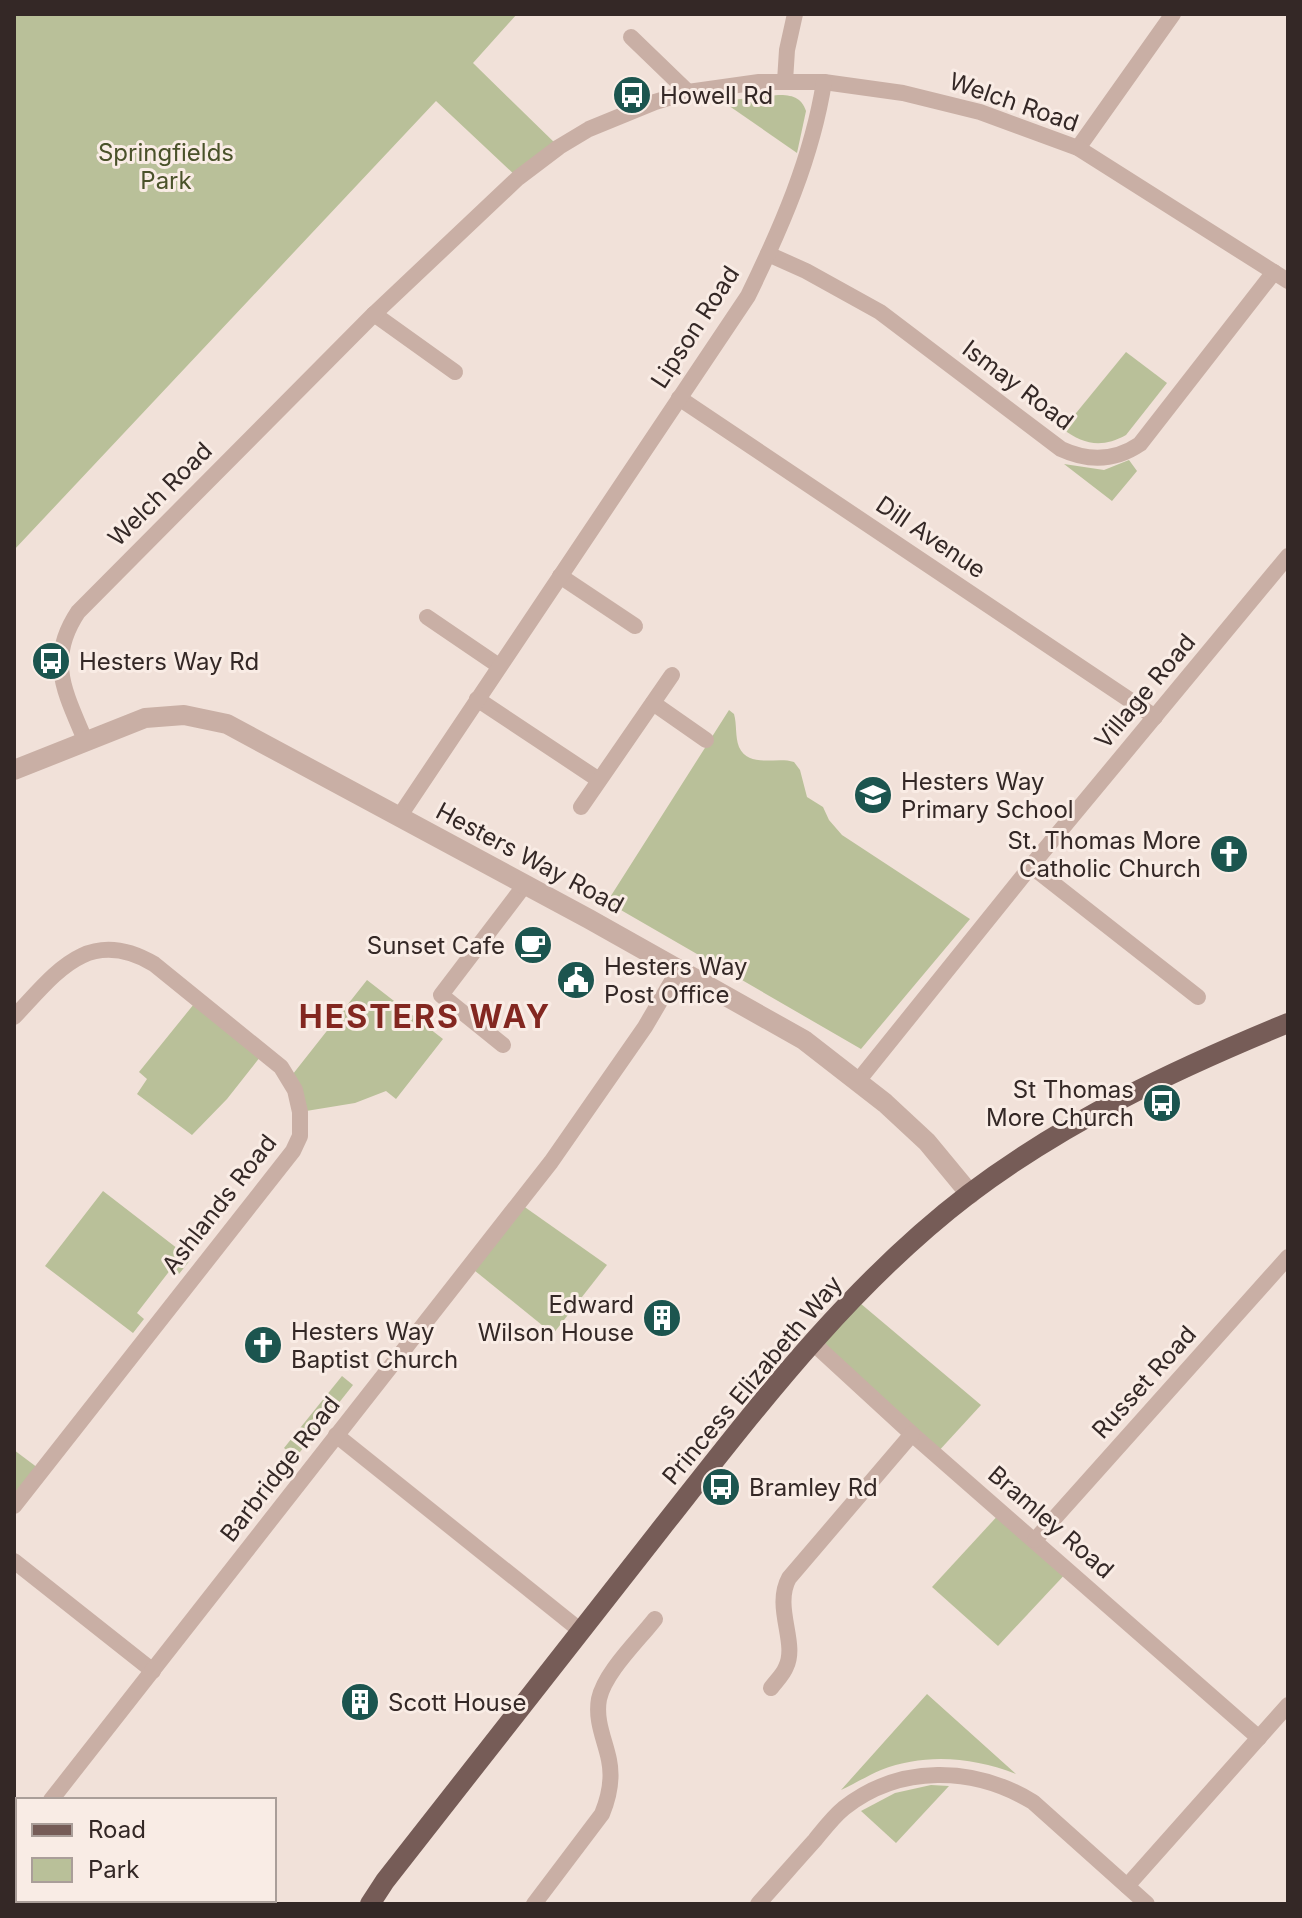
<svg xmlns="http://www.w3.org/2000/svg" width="1302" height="1918" font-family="Inter,sans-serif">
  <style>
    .green { fill: #b9c099 }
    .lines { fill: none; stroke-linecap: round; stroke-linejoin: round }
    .minor { stroke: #c9afa5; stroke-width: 16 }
    .tertiary { stroke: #c9afa5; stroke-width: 20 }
    .primary { stroke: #765c57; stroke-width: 20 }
    .labels { text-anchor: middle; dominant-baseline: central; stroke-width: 6; stroke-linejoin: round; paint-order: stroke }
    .poi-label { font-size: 24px; fill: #342826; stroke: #f9ece5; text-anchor: start }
    .street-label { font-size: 24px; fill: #342826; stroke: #f9ece5 }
    .park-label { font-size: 24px; fill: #4a522a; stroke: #f9ece5 }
    .district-label { font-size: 32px; font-weight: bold; letter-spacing: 2px; fill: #832720; stroke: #f9ece5 }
  </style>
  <rect width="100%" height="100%" fill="#f1e1d9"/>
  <g class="green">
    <path d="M14,14H517L473,63L559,147L518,178L436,101L14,550Z"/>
    <path d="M778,95C792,95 801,97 806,111L797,153L722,101Z"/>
    <path d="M1126,352L1167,383L1126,435C1103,448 1083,445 1063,429Z"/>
    <path d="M1129,460L1137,471L1112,501L1064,464L1104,470Z"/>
    <path d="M729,710L734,714C737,724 735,737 739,747C749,769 777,756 794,762L800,770L807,797L823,807L829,820L842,835L970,919L861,1049L607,902Z"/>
    <path d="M367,980L443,1039L396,1099L386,1091L355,1103L300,1112L289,1079Z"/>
    <path d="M198,999L264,1052L227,1099L192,1135L137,1094L147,1079L139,1072Z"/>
    <path d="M103,1191L191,1259L179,1274L171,1269L137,1313L144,1319L133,1333L45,1266Z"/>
    <path d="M519,1203L607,1265L553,1334L469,1266Z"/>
    <path d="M854,1298L981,1405L936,1454L812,1342Z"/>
    <path d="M342,1376L353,1385L296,1457L284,1448Z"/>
    <path d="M14,1450L42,1471L14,1506Z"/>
    <path d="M1002,1511L1069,1570L998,1646L932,1587Z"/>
    <path d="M927,1694L1016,1774C972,1757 925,1753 881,1770C867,1776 854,1784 841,1790Z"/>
    <path d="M931,1785L949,1786L896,1843L861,1811L895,1793Z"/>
  </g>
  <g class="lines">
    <g class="minor">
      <path d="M631,37L688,92"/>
      <path d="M785,81L787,50L795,14"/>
      <path d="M1078,148L1173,14"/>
      <path d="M768,254L806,271L880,312L1061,449C1089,462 1115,461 1140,444L1274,272"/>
      <path d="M374,314L455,372"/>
      <path d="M679,398L1155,717"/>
      <path d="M560,576L635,626"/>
      <path d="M427,617L499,666"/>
      <path d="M477,699L599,780"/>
      <path d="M653,703L706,740"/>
      <path d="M85,740C65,692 46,660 78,612L374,314L518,178L559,147L589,129L655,102L688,92L759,82H824L903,93L980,112L1078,148L1288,281"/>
      <path d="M581,807L672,675"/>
      <path d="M399,817L748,296C781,228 812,158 824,82"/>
      <path d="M1031,866L1198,997"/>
      <path d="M14,1017C56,973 88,925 154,964L281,1067L295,1090L300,1112V1136L293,1151L14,1506"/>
      <path d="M503,1045L441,995L524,886"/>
      <path d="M858,1081L1031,866L1288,556"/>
      <path d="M812,1342L912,1434L1259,1738"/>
      <path d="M336,1435L581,1631"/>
      <path d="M1035,1540L1288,1257"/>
      <path d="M14,1561L153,1671"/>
      <path d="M771,1688C776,1681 783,1675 786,1667C798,1643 773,1607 789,1578L912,1434"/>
      <path d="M51,1800L551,1162L645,1027L679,969"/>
      <path d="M14,1825L18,1828"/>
      <path d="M1127,1886L1288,1705"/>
      <path d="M108,1900L113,1904"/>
      <path d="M534,1904L602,1814C609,1797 613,1779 609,1760C605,1740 595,1721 599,1699C605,1672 638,1641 655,1619"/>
      <path d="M758,1904C777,1883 796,1861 815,1840C824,1829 833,1817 844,1808C900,1764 974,1766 1033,1802L1147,1904"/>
    </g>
    <path class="tertiary" d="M14,770L145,718L184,715L227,724L589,919L804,1040L885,1103L927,1142L970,1194"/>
    <path class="primary" d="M370,1904L385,1881C477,1764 568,1647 660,1530C754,1411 847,1287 969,1194C1067,1120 1176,1069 1288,1023"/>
  </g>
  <defs>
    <g id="bus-disc" transform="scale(2)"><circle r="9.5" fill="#1c554f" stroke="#f9ece5"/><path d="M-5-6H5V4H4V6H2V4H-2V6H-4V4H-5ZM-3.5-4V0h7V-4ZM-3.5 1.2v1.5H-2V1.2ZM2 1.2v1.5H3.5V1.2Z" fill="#fff"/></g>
    <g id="school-disc" transform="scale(2)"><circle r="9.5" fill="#1c554f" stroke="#f9ece5"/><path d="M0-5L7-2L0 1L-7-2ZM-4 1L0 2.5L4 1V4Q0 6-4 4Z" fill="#fff"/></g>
    <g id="church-disc" transform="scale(2)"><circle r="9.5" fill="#1c554f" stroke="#f9ece5"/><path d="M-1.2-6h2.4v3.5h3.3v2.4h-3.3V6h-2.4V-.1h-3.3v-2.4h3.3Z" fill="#fff"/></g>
    <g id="cafe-disc" transform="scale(2)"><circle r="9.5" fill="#1c554f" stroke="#f9ece5"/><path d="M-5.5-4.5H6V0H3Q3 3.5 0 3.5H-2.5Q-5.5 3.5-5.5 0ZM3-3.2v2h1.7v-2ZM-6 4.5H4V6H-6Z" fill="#fff"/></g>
    <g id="civic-disc" transform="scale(2)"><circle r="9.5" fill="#1c554f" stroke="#f9ece5"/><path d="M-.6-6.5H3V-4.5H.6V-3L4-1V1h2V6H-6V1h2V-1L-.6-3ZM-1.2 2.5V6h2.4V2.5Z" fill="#fff"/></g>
    <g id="building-disc" transform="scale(2)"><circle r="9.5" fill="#1c554f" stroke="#f9ece5"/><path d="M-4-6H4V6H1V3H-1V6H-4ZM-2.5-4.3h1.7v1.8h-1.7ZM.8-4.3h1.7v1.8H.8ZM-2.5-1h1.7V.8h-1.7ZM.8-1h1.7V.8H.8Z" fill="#fff"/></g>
  </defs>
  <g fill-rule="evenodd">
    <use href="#bus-disc" x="632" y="95"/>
    <use href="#bus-disc" x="51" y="661"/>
    <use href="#school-disc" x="873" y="795"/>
    <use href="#church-disc" x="1229" y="854"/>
    <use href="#cafe-disc" x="533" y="945"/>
    <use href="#civic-disc" x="576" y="980"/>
    <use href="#bus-disc" x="1162" y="1103"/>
    <use href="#building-disc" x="662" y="1318"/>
    <use href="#church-disc" x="263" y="1345"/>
    <use href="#bus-disc" x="721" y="1487"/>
    <use href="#building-disc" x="360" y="1702"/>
  </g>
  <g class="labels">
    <g class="poi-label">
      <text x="660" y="95">Howell Rd</text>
      <text x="79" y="661">Hesters Way Rd</text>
      <text x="901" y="781">Hesters Way<tspan x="901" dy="28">Primary School</tspan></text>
      <text x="1201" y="840" text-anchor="end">St. Thomas More<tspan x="1201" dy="28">Catholic Church</tspan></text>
      <text x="505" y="945" text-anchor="end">Sunset Cafe</text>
      <text x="604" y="966">Hesters Way<tspan x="604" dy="28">Post Office</tspan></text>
      <text x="1134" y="1089" text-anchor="end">St Thomas<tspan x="1134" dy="28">More Church</tspan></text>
      <text x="634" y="1304" text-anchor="end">Edward<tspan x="634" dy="28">Wilson House</tspan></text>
      <text x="291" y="1331">Hesters Way<tspan x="291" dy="28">Baptist Church</tspan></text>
      <text x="749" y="1487">Bramley Rd</text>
      <text x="388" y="1702">Scott House</text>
    </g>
    <g class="street-label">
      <text transform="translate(1014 102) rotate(19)">Welch Road</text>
      <text transform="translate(695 327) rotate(-57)">Lipson Road</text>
      <text transform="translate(1018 385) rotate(37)">Ismay Road</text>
      <text transform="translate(160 494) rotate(-45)">Welch Road</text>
      <text transform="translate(931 537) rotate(34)">Dill Avenue</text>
      <text transform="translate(1145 691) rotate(-50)">Village Road</text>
      <text transform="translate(530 858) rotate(28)">Hesters Way Road</text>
      <text transform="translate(219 1204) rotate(-52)">Ashlands Road</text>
      <text transform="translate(752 1380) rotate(-50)">Princess Elizabeth Way</text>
      <text transform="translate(1144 1382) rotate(-48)">Russet Road</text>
      <text transform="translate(280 1469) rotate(-52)">Barbridge Road</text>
      <text transform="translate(1051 1522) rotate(41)">Bramley Road</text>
    </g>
    <g class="park-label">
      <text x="166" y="152">Springfields<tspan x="166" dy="28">Park</tspan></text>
    </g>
    <g class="district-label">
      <text x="425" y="1016">HESTERS WAY</text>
    </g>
  </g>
  <rect width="1302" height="1918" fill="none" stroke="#342826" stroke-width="32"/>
  <rect x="16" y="1798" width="260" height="104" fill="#f9ece5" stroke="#aa9e99" stroke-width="2"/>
  <rect x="32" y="1824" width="40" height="12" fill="#765c57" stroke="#aa9e99" stroke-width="2"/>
  <text x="88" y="1838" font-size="24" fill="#342826">Road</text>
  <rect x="32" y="1858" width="40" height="24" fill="#b9c099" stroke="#aa9e99" stroke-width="2"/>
  <text x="88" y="1878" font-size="24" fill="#342826">Park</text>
</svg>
